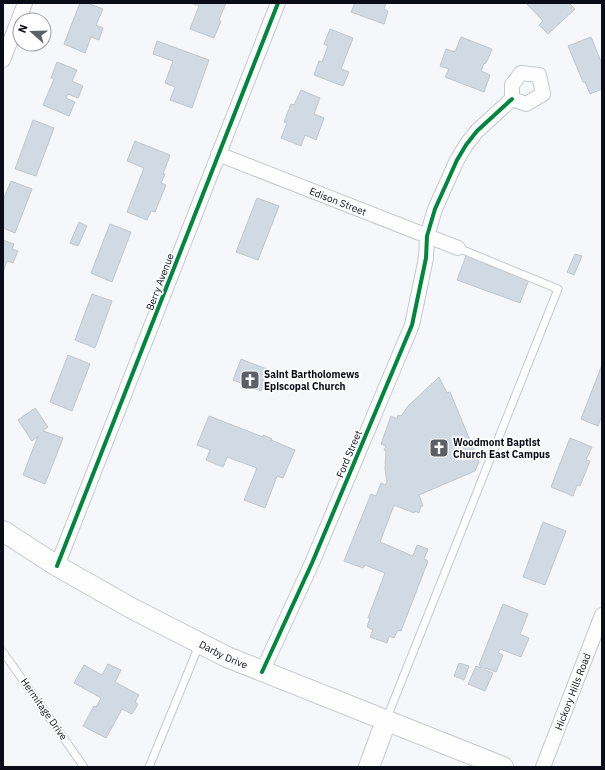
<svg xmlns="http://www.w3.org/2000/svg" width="605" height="770" font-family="'IBM Plex Sans',sans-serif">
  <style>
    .building { fill: #d1dae2; stroke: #c0c6cc }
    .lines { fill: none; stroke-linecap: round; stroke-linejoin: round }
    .lane-casing { stroke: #c6c8cf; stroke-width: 9 }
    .street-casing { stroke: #c6c8cf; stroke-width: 16 }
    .secondary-casing { stroke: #c6c8cf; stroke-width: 22 }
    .lane { stroke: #fefefe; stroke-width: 7 }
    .street { stroke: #fefefe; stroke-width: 14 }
    .secondary { stroke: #fefefe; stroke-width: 20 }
    .cycleway-casing { stroke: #fff; stroke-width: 6 }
    .cycleway { stroke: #00873e; stroke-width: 4 }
    .labels { text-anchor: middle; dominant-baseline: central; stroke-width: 3.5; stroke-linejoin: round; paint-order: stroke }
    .street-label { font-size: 10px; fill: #0a0d18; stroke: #fff }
    .poi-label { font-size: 10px; font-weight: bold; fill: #0a0d18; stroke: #fff; text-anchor: start }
  </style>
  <rect width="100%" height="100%" fill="#f6f7fa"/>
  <g class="building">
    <path d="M80,3H87L103,9L96,25L103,28L99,40L91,37L85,53L64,44Z"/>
    <path d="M192,3H226L219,20L221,21L214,38L190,29L199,6Z"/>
    <path d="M355,3H386L384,9L388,11L384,24L351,12Z"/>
    <path d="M526,3H569L575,9L548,34L539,25L543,21Z"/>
    <path d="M330,29L353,38L341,69L349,72L343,86L314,75L319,61L322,62L328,46L324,44Z"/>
    <path d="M461,37L492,49L488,59L485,64L484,63L481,71L490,75L484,92L445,77L449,69L440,66L446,49L455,52Z"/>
    <path d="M591,37L602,64V89L590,94L585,82H583L568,46Z"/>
    <path d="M157,41L209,60L192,108L170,100L175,87L165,83L173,61L153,54Z"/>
    <path d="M57,62L77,70L72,81L83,86L78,98L68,94L66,98L75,102L69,116L43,105L54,79L51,78Z"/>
    <path d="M301,90L320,98L314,114L324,118L316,140L305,135L301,146L281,138L287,123L284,122L291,104L294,105Z"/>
    <path d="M33,120L54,128L36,176L15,169Z"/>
    <path d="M135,141L170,155L163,174H165L161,183L166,185L155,212L151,211L147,220L127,212L144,168L127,161Z"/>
    <path d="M11,181L32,189L15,233L3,228V200Z"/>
    <path d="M257,198L279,206L258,260L236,252Z"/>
    <path d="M79,222L87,226L78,246L70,243Z"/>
    <path d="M110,224L131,232L112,282L91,273Z"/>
    <path d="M3,240L14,244L12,249L18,251L13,263L7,261L3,272Z"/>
    <path d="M467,253L530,277L520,303L457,280Z"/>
    <path d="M575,254L582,256L574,275L567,272Z"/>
    <path d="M92,294L112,301L95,348L75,340Z"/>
    <path d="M68,355L90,364L72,411L50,402Z"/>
    <path d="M241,359L269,370L261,391L233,380Z"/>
    <path d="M602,365V415L598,426L581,419Z"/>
    <path d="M439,377L447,393L450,392L479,462L475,471L419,495L423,506H421L419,513L415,511L414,513L394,505L380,542L413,556L417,545L428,549L424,559L428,561L401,631L398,630L394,638L389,636L387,643L370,637L373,630L367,627L370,618H368L385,573L365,565L363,568L344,561L371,494L376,496L381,483L385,485L387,482L385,469L386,451L384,450L386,446L381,444L391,416L397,419L398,415L401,416L408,406Z"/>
    <path d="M35,408L48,427L43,431L63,438L45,484L23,475L38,436L32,441L18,420Z"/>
    <path d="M209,416L263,437V435L272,439L271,440L295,450L283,478L277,476L265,508L244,500L257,468L227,457L223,467L206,460L210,450L197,445Z"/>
    <path d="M570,438L592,447L586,460L590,461L580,486L577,485L573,496L551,487Z"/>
    <path d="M543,522L566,531L545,585L523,577Z"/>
    <path d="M503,604L528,614L520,634L529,638L521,657L500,649L498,653L503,655L496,672L485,668V670L493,673L485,691L468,684L476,666L481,668V666L479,665Z"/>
    <path d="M459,663L469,666L464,680L454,676Z"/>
    <path d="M108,664L121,670L115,682L139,695L135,702L138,704L132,714L122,709L106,738L83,726L94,706L96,707L101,698L74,683L84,665L102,675Z"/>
  </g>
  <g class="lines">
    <g class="lane-casing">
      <g id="lane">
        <path d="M3,652L84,767"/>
        <path d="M386,720L558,289L458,248"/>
        <path d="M149,767L200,643"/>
      </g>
    </g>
    <g class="street-casing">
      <g id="street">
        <path d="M3,60L25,3"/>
        <path d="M521,73L539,75L543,94L526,104L512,99V85Z"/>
        <path id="s1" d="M218,154L458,248"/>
        <path d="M57,566L278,3"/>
        <path d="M262,672L312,563L412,325L426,258L427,236L435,209L457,160L466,145L477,131L512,99"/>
        <path id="s2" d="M543,767L602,615"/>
      </g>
    </g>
    <g class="secondary-casing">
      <g id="secondary">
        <path id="s3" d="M3,531L57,566L133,609L227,657L503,767"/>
        <path d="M369,767L386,721"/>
      </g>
    </g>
    <use href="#lane" class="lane"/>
    <use href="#street" class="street"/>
    <use href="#secondary" class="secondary"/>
    <g class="cycleway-casing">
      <g id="cycleway">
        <path d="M57,566L278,3"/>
        <path d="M262,672L312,563L412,325L426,258L427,236L435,209L457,160L466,145L477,131L512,99"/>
      </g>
    </g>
    <use href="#cycleway" class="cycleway"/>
  </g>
  <defs>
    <g id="church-square" transform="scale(1)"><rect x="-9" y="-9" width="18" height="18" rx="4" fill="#5d5f67" stroke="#fff"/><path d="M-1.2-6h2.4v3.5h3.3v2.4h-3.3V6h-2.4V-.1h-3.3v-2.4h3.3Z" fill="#fff"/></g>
  </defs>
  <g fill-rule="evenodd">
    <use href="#church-square" x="250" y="380"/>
    <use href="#church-square" x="439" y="448"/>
  </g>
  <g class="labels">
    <g class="street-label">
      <text stroke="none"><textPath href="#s1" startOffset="129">Edison Street</textPath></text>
      <text transform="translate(160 282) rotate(-69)">Berry Avenue</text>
      <text transform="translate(349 454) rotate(-67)">Ford Street</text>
      <text stroke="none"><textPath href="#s3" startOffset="253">Darby Drive</textPath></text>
      <text stroke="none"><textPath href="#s2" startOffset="81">Hickory Hills Road</textPath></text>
      <text transform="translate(44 709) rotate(55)">Hermitage Drive</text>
    </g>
    <g class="poi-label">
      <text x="264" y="374">Saint Bartholomews<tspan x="264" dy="12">Episcopal Church</tspan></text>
      <text x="453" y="442">Woodmont Baptist<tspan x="453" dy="12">Church East Campus</tspan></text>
    </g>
  </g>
  <rect width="605" height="770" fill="none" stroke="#0a0d18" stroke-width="8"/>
  <g transform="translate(32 32) rotate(290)"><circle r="19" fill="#ffffff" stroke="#9d9ea3"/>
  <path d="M0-3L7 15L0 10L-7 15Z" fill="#5d5f67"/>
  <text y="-6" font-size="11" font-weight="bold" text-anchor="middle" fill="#0a0d18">N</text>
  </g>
</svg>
